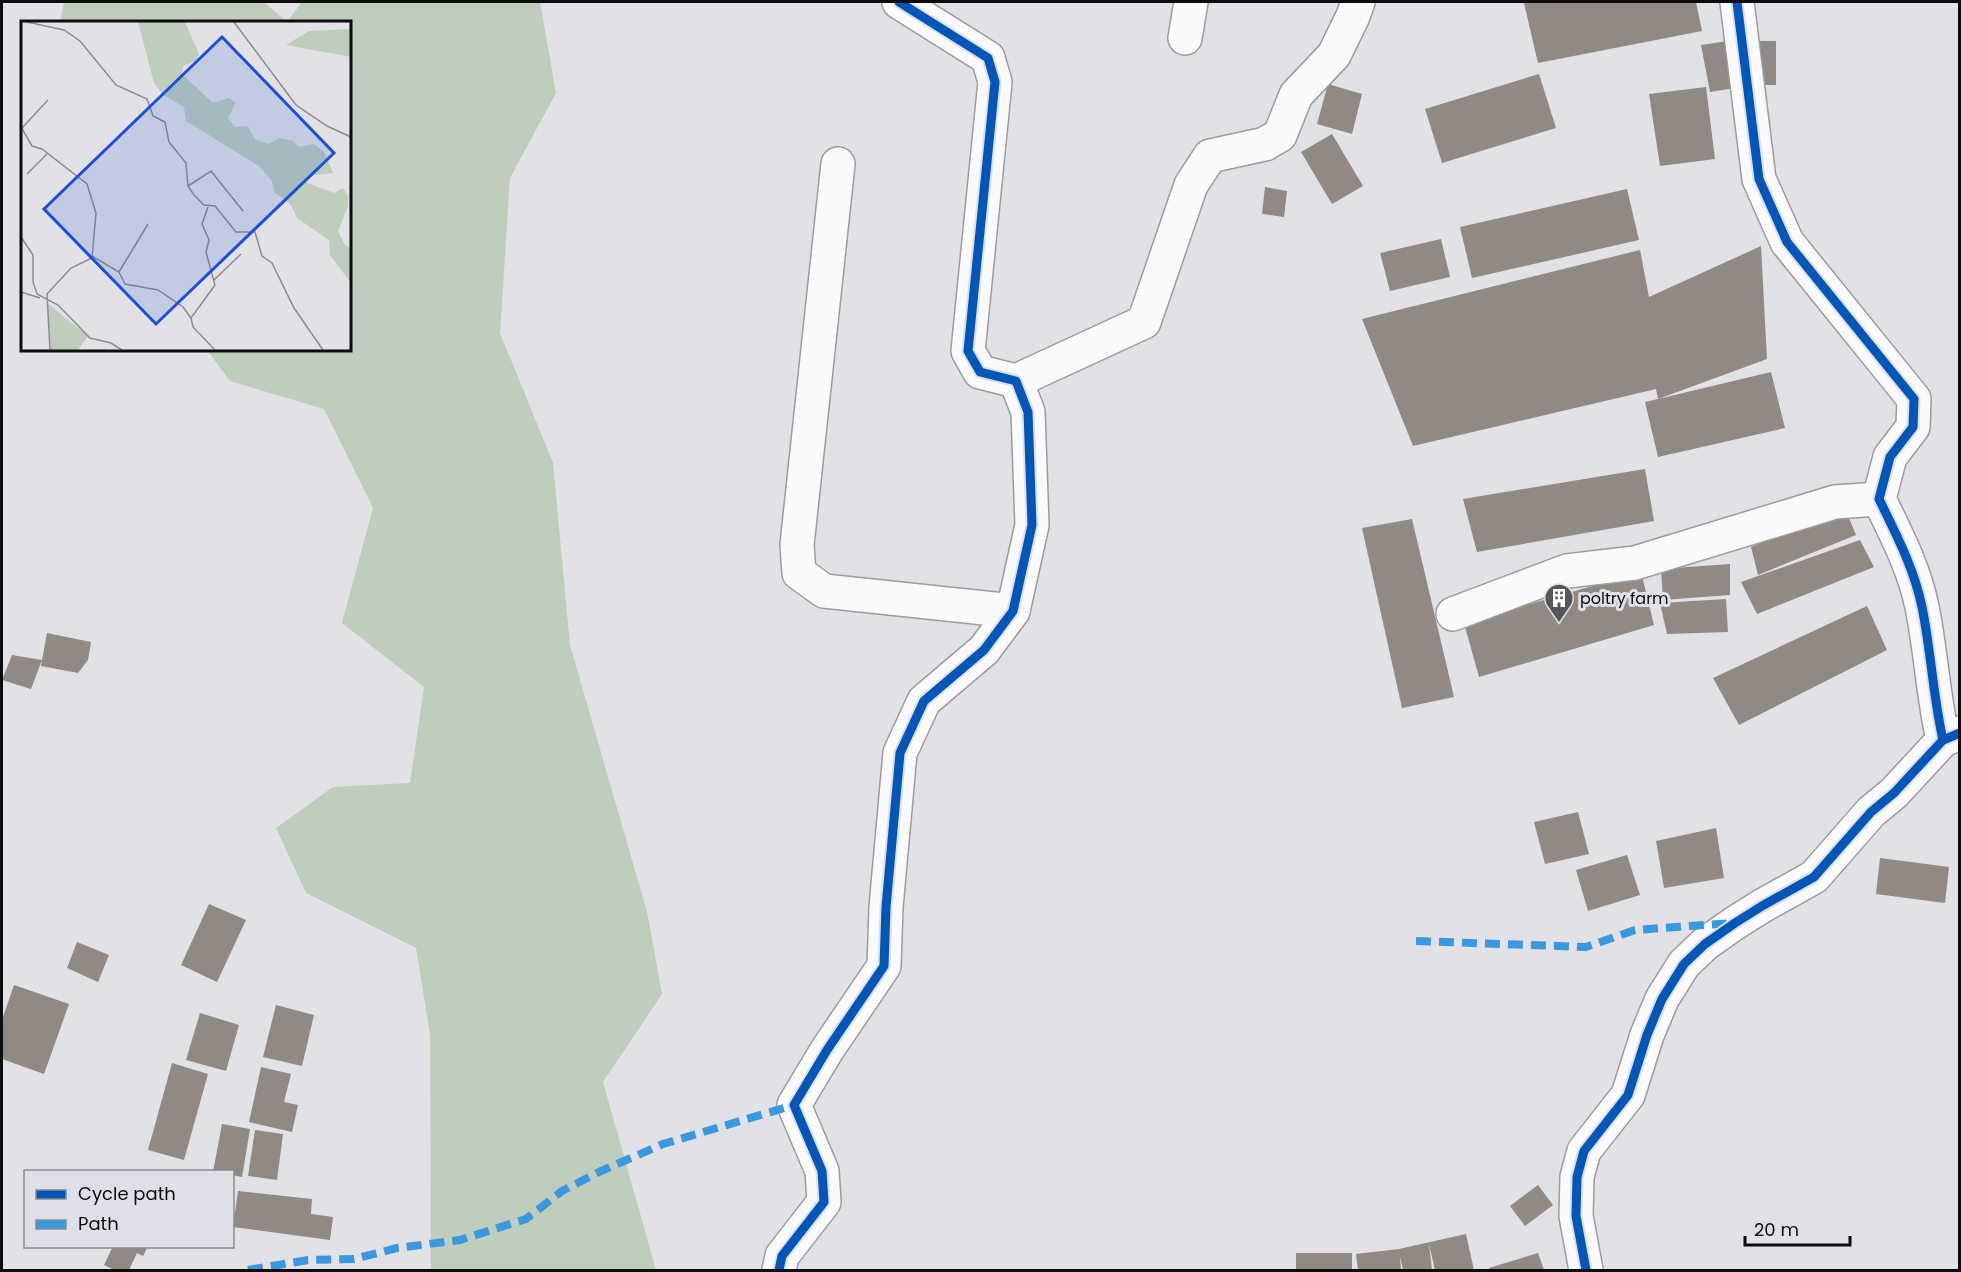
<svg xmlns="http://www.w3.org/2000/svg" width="1961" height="1272" font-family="Poppins,sans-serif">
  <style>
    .green { fill: #becdbc }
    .building { fill: #908984 }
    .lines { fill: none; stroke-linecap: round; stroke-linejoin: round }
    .minor-casing { stroke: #9c9ca0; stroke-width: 36 }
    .minor { stroke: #fafafb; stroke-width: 33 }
    .quiet { stroke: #3a99de; stroke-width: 8; stroke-dasharray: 15 8; stroke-linecap: butt }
    .cycleway-casing { stroke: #dfdfe8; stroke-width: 13 }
    .cycleway { stroke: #0057b8; stroke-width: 9 }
    .labels { text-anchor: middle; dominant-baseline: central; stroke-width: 6; stroke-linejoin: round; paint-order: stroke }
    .poi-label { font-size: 16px; fill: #0c0c0f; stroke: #dfdfe8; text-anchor: start }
    .inset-road { fill: none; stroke: #8c8c90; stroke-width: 1.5 }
    .view { fill: #1d4ed8; fill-opacity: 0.15; stroke: #1d4ed8; stroke-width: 3 }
    .inset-edge { fill: none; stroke: #0c0c0f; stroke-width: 3 }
  </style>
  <rect width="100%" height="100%" fill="#e1e1e6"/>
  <path class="green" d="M64,2H264L287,22L302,2H540L556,93L510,178L500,333L553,463L570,645L647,912L662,994L603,1082L656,1270H431L430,1034L416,948L306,893L276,828L333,787L410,783L424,687L342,623L373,508L324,409L230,381L207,350H350V22H60Z"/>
  <g class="building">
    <path d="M1530,2H1696L1702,31L1538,63L1524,3Z"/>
    <path d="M1728,41L1735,88L1710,92L1701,45Z"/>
    <rect x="1755" y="41" width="21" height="44"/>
    <path d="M1539,74L1556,128L1442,163L1425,109Z"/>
    <path d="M1328,84L1362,94L1352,134L1317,124Z"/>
    <path d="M1706,87L1715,159L1660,166L1649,94Z"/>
    <path d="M1332,134L1363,186L1332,204L1301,152Z"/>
    <path d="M1265,187L1287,191L1284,217L1262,214Z"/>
    <path d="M1627,189L1639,240L1472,278L1460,227Z"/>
    <path d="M1441,239L1450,277L1390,291L1380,253Z"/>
    <path d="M1761,246L1767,359L1658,399L1771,372L1785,428L1658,457L1645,402L1658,399L1656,389L1413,446L1362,319L1640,250L1649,297Z"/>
    <path d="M1645,469L1654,521L1477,552L1463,499Z"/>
    <path d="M1844,506L1856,535L1758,575L1751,547Z"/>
    <path d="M1412,519L1454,697L1402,708L1362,528Z"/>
    <path d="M1860,540L1874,567L1757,614L1741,582Z"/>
    <path d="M1730,564V595L1663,600L1661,569Z"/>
    <path d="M1641,572L1654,625L1479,677L1464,623Z"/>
    <path d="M1726,599L1728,632L1667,634L1660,603Z"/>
    <path d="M1867,606L1887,650L1739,725L1713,678Z"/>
    <path d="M47,633L91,642L88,660L78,673L41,666Z"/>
    <path d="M12,655L42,660L31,689L2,680Z"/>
    <path d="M1578,812L1589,854L1545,864L1534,822Z"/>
    <path d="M1716,828L1724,878L1664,888L1656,841Z"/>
    <path d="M1627,855L1640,895L1588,911L1576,870Z"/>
    <path d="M1880,858L1949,867L1945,903L1876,894Z"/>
    <path d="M209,904L246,920L217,982L181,965Z"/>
    <path d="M77,942L109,955L98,982L67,968Z"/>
    <path d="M14,985L69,1004L44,1074L2,1059V1020Z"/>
    <path d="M276,1005L314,1015L302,1066L263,1057Z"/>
    <path d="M200,1013L239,1025L226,1071L186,1060Z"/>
    <path d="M172,1063L208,1074L184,1160L148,1150Z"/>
    <path d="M261,1067L291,1074L284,1102L298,1105L292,1132L249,1122Z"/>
    <path d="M222,1124L250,1129L242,1177L232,1175V1172H213Z"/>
    <path d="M255,1130L283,1134L277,1180L248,1176Z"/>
    <path d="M1538,1185L1553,1205L1525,1226L1510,1206Z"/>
    <path d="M238,1191L312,1199L311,1214L333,1217L330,1240L233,1227Z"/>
    <path d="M1466,1234L1474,1270H1435L1429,1244L1432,1270H1403L1400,1256L1401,1270H1358L1356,1254L1399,1249Z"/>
    <path d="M113,1246H148L143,1256L137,1253L129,1270H114L104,1265Z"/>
    <rect x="1296" y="1253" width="56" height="17"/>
    <path d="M1538,1253L1544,1270H1489V1268Z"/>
  </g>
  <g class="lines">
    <g class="minor-casing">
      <g id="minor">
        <path d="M1737,2L1759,179L1787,242L1914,399L1913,427L1890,457L1879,499C1896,534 1914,568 1922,607C1931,651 1933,696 1943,740"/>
        <path d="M1185,38L1191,2"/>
        <path d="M838,164L797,545L799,573L824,591L1013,611"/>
        <path d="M1016,381L1144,322L1191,185L1210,156L1265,144L1280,135L1296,95L1334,55L1353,16L1358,2"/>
        <path d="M1453,614L1567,571L1635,563L1835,502L1879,499"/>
        <path d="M779,1270L782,1256L824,1202L822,1171L794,1105L827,1050L884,966L886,907L900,753L924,701L984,650L1013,611L1032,525L1028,412L1016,381L980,372L968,351L995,82L988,58L899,2"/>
        <path d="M1586,1270L1576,1216L1577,1177L1584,1151L1628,1095L1647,1035L1662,999L1684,964L1705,944L1735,923L1762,906L1814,877L1871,812L1894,793L1943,740L1960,733"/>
      </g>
    </g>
    <use href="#minor" class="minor"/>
    <g class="quiet">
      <path d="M1416,941L1586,947L1635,930L1732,923"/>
      <path d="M248,1270L308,1260L354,1259L397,1248L460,1240L526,1219L562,1191L601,1171L663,1144L794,1105"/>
    </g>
    <g class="cycleway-casing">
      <g id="cycleway">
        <path d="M1737,2L1759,179L1787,242L1914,399L1913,427L1890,457L1879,499C1896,534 1914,568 1922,607C1931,651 1933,696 1943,740"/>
        <path d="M779,1270L782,1256L824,1202L822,1171L794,1105L827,1050L884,966L886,907L900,753L924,701L984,650L1013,611L1032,525L1028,412L1016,381L980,372L968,351L995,82L988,58L899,2"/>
        <path d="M1586,1270L1576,1216L1577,1177L1584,1151L1628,1095L1647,1035L1662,999L1684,964L1705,944L1735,923L1762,906L1814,877L1871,812L1894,793L1943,740L1960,733"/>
      </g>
    </g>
    <use href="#cycleway" class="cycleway"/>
  </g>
  <defs>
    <g id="building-pin" transform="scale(1.5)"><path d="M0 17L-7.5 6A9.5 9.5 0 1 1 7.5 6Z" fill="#57575a" stroke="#dfdfe8"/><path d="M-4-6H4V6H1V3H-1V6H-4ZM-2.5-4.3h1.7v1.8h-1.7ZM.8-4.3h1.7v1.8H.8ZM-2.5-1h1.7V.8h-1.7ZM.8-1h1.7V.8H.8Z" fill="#fff"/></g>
  </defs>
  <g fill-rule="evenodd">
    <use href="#building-pin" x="1559" y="598"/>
  </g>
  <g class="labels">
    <g class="poi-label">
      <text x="1580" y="598">poltry farm</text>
    </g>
  </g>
  <g transform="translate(21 21)">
    <rect width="330" height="330" fill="#e1e1e6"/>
    <path d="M117,1H164L178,33L175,40L162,45L161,53L192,82L207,77L215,81L207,97L214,106L227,105L234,118L247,123L258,117L272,120L278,126L293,123L303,131L312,152L285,155L286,162L313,172L322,167L327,175V185L317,210L324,224L330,228V262L309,234L308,219L276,197L270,184L254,172L251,160L238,145L165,100L163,86L142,74L133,62ZM330,8V36L265,24L288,10ZM26,282L67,315L57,329H30Z" fill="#becdbc"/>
    <path class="inset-road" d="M6,1L43,9L59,20L95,64L126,78L132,95L144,101L148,121L165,142L167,165L173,174L183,184L194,185L215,211H234L241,235L251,242L273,287L302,329M213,1L275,84L306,105L330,116M0,106L11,125L21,128L66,163L75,192L71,237L50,247L26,273L29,329M1,107L27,79M6,153L26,133M167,165L190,150L222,190M0,216L12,234V261L16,273L37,284L69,317L90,322L101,329M71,235L98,251L104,263L137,269L162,286L170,297L194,264L185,231L188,219L181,203L187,186M98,251L127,203M193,259L220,233M0,271L19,277M170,297L172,306L194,329"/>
    <path class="view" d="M201,16L313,132L135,303L23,188Z"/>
    <rect width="330" height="330" class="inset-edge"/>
  </g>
  <rect width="1961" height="1272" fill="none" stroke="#0c0c0f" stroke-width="6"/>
  <rect x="24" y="1170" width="210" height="78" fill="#dfdfe8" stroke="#8b8b91" stroke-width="1.5"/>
  <rect x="36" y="1190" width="30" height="9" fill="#0057b8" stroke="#8b8b91" stroke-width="1.5"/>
  <text x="78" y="1200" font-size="18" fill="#0c0c0f">Cycle path</text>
  <rect x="36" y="1220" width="30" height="9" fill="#3a99de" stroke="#8b8b91" stroke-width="1.5"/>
  <text x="78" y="1230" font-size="18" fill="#0c0c0f">Path</text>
  <path d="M1745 1236v9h105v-9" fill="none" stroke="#0c0c0f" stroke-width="3"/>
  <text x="1754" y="1236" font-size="18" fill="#0c0c0f" stroke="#dfdfe8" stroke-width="4.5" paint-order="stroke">20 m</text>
</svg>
